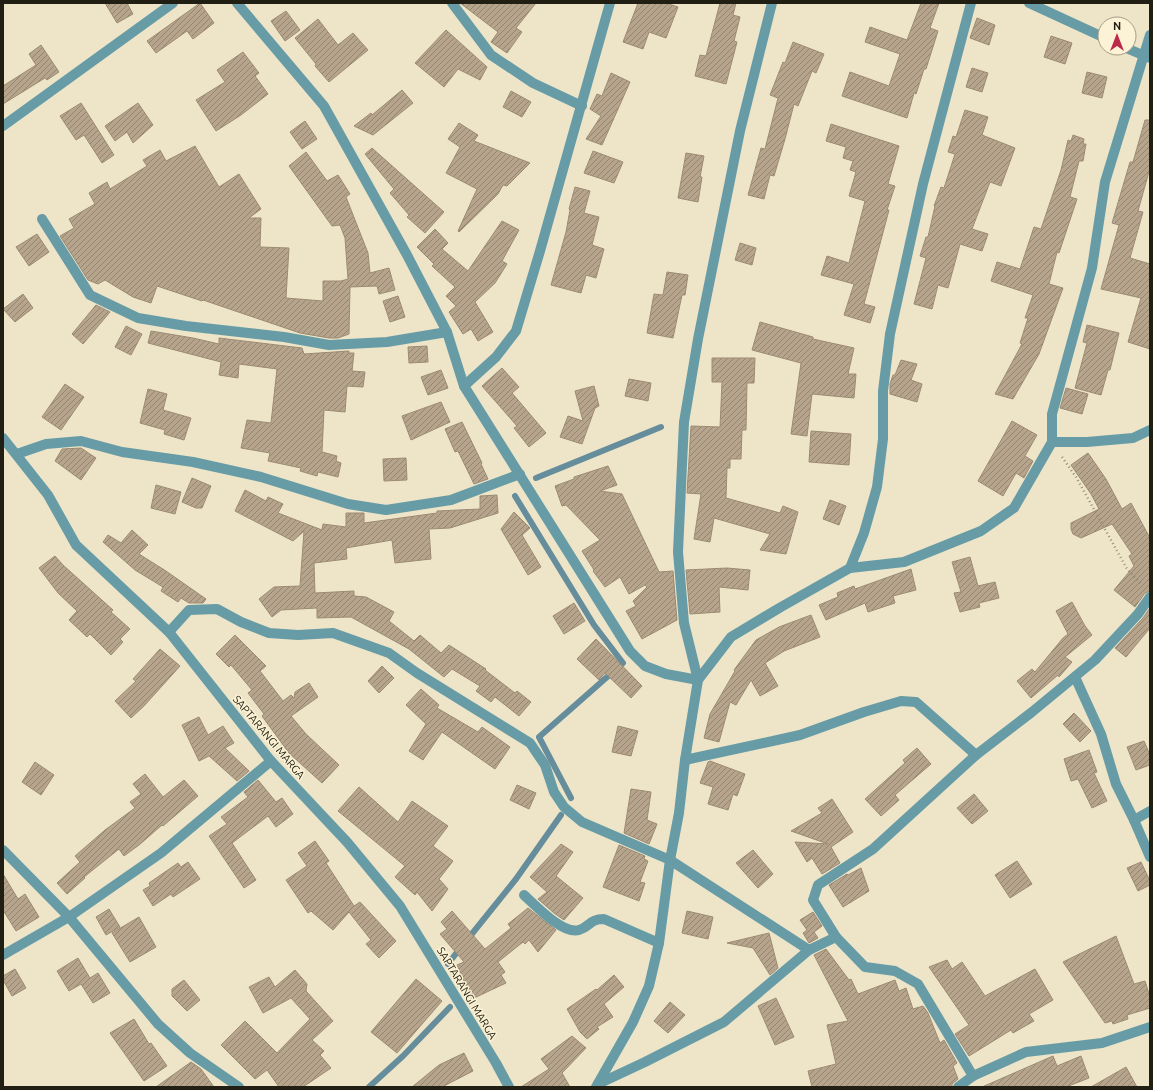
<svg xmlns="http://www.w3.org/2000/svg" width="1153" height="1090" font-family="Ubuntu,sans-serif">
  <style>
    .lines { fill: none; stroke-linecap: round; stroke-linejoin: round }
    .stream { stroke: #668d9c; stroke-width: 6 }
    .building { fill: url(#building-hatch); stroke: #9c8b73 }
    .path { stroke: #928c77; stroke-width: 2.5; stroke-dasharray: 1 3; stroke-linecap: butt }
    .minor { stroke: #679ca6; stroke-width: 10 }
    .labels { text-anchor: middle; dominant-baseline: central; stroke-width: 3; stroke-linejoin: round; paint-order: stroke }
    .street-label { font-size: 11px; fill: #211e13; stroke: #fcf2d5 }
  </style>
  <defs>
    <pattern id="building-hatch" width="6" height="6" patternUnits="userSpaceOnUse"><rect width="6" height="6" fill="#b6a48c"/><path d="M-1 1l2-2M0 6l6-6M5 7l2-2" fill="none" stroke="#948571"/></pattern>
  </defs>
  <rect width="100%" height="100%" fill="#eee5c8"/>
  <g class="lines">
    <g class="stream">
      <path d="M536,478L661,427"/>
      <path d="M515,496L594,625L623,663L539,737L571,798"/>
      <path d="M467,940L516,879L561,815"/>
      <path d="M448,964L461,947"/>
      <path d="M369,1087L403,1056L450,1007"/>
    </g>
  </g>
  <g class="building">
    <path d="M105,3H127L133,14L117,23Z"/>
    <path d="M200,3L214,23L193,39L187,31L156,53L147,41Z"/>
    <path d="M460,3H536L516,28L522,32L507,53L491,42L498,32Z"/>
    <path d="M638,3H666L678,7L666,38L649,32L643,49L623,42Z"/>
    <path d="M720,3H736L733,15L740,17L734,41L737,42L726,84L695,76L700,55L706,56Z"/>
    <path d="M921,3H939L930,28L938,31L926,69H924L916,94L914,93L907,118L842,96L850,72L889,86L900,54L865,42L870,27L907,40Z"/>
    <path d="M286,11L300,30L285,41L271,21Z"/>
    <path d="M977,18L995,25L989,45L970,38Z"/>
    <path d="M318,19L338,45L353,33L368,50L329,82L315,66L316,64L295,38Z"/>
    <path d="M446,30L487,67L480,80L458,69L444,87L415,63Z"/>
    <path d="M1051,36L1072,43L1065,64L1044,57Z"/>
    <path d="M793,42L824,54L816,73L812,71L798,106L794,104L785,139L774,176L770,175L764,199L748,195L761,148L765,149L778,98L770,95L783,62L785,63Z"/>
    <path d="M41,45L59,72L47,80L45,78L3,104V86L36,65L29,54Z"/>
    <path d="M243,52L259,73L255,76L268,94L241,115L216,131L196,100L225,82L217,70Z"/>
    <path d="M972,68L988,73L982,92L966,87Z"/>
    <path d="M1087,72L1107,77L1102,98L1082,93Z"/>
    <path d="M611,73L630,82L602,145L586,139L601,116L590,109L597,94L602,96Z"/>
    <path d="M402,90L413,103L373,135L354,126L371,113L372,115Z"/>
    <path d="M511,91L531,102L522,117L503,107Z"/>
    <path d="M81,103L114,155L102,163L84,135L76,140L60,116Z"/>
    <path d="M138,103L153,125L133,143L127,132L115,141L105,126Z"/>
    <path d="M965,110L988,117L982,135L1015,148L1001,186L990,182L972,229L988,234L982,251L960,244L948,288L938,285L932,309L914,304L926,258L920,256L926,237H928L935,206H934L941,187L944,188L955,154L948,152L953,136L956,137Z"/>
    <path d="M1145,120H1150V168L1138,211L1143,212L1130,258L1150,264V349L1128,342L1141,298L1101,289L1119,225L1112,223L1130,162H1133Z"/>
    <path d="M305,121L317,139L302,149L290,132Z"/>
    <path d="M459,123L478,135L474,141L530,163L507,186L503,185L498,194L459,232L458,231L477,189L446,173L460,147L448,139Z"/>
    <path d="M831,124L899,146L888,184L895,186L887,210H889L864,304L875,307L870,323L844,315L854,284L821,275L827,256L849,263L865,201L849,196L856,172L850,170L853,161L843,158L846,147L826,141Z"/>
    <path d="M1073,135L1084,139L1083,144H1086L1083,161H1079L1070,197L1077,199L1059,253L1057,252L1049,284L1063,288L1039,354L1013,399L995,394L1022,344L1020,343L1028,318H1025L1033,295L991,281L997,262L1020,269L1034,227L1041,229L1061,170L1068,140L1071,141Z"/>
    <path d="M195,146L219,187L239,174L261,209L249,218H261L260,247L289,248L286,298L323,301V281H341L348,279L345,238L340,225L332,226L289,166L306,152L327,181L338,175L350,194L346,197L368,253L370,273L389,268L395,290L379,294L377,286L350,287L349,334L338,338H329L300,333L203,300L202,301L157,286L151,303L133,297L105,280L98,284L88,280L60,236L74,228L69,219L95,204L89,193L107,182L110,189L147,166L143,160L160,150L166,161Z"/>
    <path d="M372,148L444,212L425,233L407,217L409,215L390,193L394,189L365,154Z"/>
    <path d="M593,151L623,162L614,183L584,173Z"/>
    <path d="M686,153L704,156L700,177H702L698,202L678,198Z"/>
    <path d="M575,187L590,191L584,213L599,217L592,245L604,249L596,278L586,275L581,293L551,285L566,232L570,210L569,209Z"/>
    <path d="M502,221L519,230L502,261L507,264L495,283L475,302L493,332L478,341L471,329L463,334L449,312L456,306L446,296L455,287L432,266L434,264L417,247L435,229L448,243L442,249L468,271Z"/>
    <path d="M37,234L49,252L29,266L16,247Z"/>
    <path d="M740,243L756,248L752,265L735,260Z"/>
    <path d="M667,272L688,275L685,295H682L673,338L647,333L654,294L663,295Z"/>
    <path d="M23,294L33,308L15,322L3,309Z"/>
    <path d="M398,296L405,317L390,322L383,301Z"/>
    <path d="M96,305L110,312L83,344L72,334Z"/>
    <path d="M760,322L813,337V339L854,348L848,374H856L854,398L812,394L807,436L791,434L801,363L752,350Z"/>
    <path d="M1087,325L1119,333L1110,370H1108L1101,395L1075,388L1087,343L1083,342Z"/>
    <path d="M126,326L142,334L131,355L115,347Z"/>
    <path d="M151,331L193,338L219,344V338L302,348L304,354L349,351V353H354L352,371L365,372L363,387L347,386L345,412L324,410L322,452L337,456L336,461L341,463L338,477L318,472L317,476L300,471L301,468L268,461L270,453L241,448L247,420L271,423L277,369L239,364L238,378L219,375L221,362L148,343Z"/>
    <path d="M427,346L428,362L409,363L408,347Z"/>
    <path d="M712,358H755L754,383H747L746,430H742L741,459H730V468H727L726,498L780,513L783,506L798,512L786,554L760,550L770,534L714,518L710,542L694,539L701,494L687,493L691,426L720,427L722,382H712Z"/>
    <path d="M901,360L917,364L911,380L922,384L917,402L890,394V384L893,375H895Z"/>
    <path d="M502,368L519,387L512,393L546,433L529,447L514,428L517,426L482,386Z"/>
    <path d="M441,370L448,388L428,395L421,377Z"/>
    <path d="M629,379L651,383L648,401L625,396Z"/>
    <path d="M65,384L84,397L61,430L42,417Z"/>
    <path d="M594,386L599,406L595,408L582,444L560,437L568,416L583,421L575,391Z"/>
    <path d="M1066,388L1088,394L1082,414L1060,408Z"/>
    <path d="M148,389L167,394L163,410L191,418L184,440L164,434L165,430L140,423Z"/>
    <path d="M441,402L450,422L411,440L402,416Z"/>
    <path d="M1012,421L1037,435L1025,456L1033,461L1024,478L1016,473L1003,496L978,481Z"/>
    <path d="M462,422L482,463L481,464L488,479L474,484L458,451L455,452L445,429Z"/>
    <path d="M811,431L851,434L849,465L809,462Z"/>
    <path d="M81,448L96,458L81,480L55,461L62,449Z"/>
    <path d="M1088,453L1106,479L1122,509L1131,503L1150,538V591L1145,593L1135,607L1114,590L1134,566L1129,556L1132,554L1112,524L1081,538L1073,534L1071,529V523L1099,509L1091,494L1071,465Z"/>
    <path d="M406,458L407,480L384,481L383,459Z"/>
    <path d="M608,466L617,485L600,491L622,494L659,572L673,571L677,620L642,639L626,611L636,606L633,601L647,587L645,585L629,594L620,577L605,587L593,571L594,570L582,551L600,540L566,505L562,506L555,486L574,479V477Z"/>
    <path d="M192,478L211,486L202,508H196L182,502Z"/>
    <path d="M156,485L181,492L175,514L151,508Z"/>
    <path d="M245,490L266,501L268,497L283,504L278,513L322,530L323,524L346,527V513H364V523L437,513V511L480,509V496L497,495L498,513L450,528L429,529L431,559L395,563L392,540L346,548L347,559L314,563L315,593L354,591V596L366,597L394,612L389,621L414,641L420,635L441,653L449,645L486,669L485,670L515,693L517,691L531,702L519,716L495,697L491,702L476,691L480,686L452,669L444,677L409,649L351,617L317,618V608L281,610L272,617L259,599L274,587L300,586L304,531L293,541L235,511Z"/>
    <path d="M830,500L846,506L839,525L823,519Z"/>
    <path d="M514,512L530,528L522,535L541,567L528,575L501,529Z"/>
    <path d="M132,530L148,545L139,554L166,571L206,599L203,603H189L181,598L178,602L161,591L163,587L135,570L103,542L108,535L121,543Z"/>
    <path d="M55,556L63,565L113,610L111,612L130,629L120,639L123,642L111,655L90,634L87,637L69,620L77,611L58,593L39,568Z"/>
    <path d="M970,557L978,586L995,582L999,598L979,603L980,607L960,612L954,593L961,592L952,562Z"/>
    <path d="M727,568L750,570L748,590L719,587L720,612L690,614L686,570Z"/>
    <path d="M911,569L916,590L893,596L895,603L868,612L865,603L826,620L819,605L838,597L837,593L854,586L855,589Z"/>
    <path d="M1072,602L1085,626L1092,635L1065,657L1072,662L1059,677L1058,675L1031,698L1017,681L1032,669L1035,672L1063,638L1068,634L1056,611Z"/>
    <path d="M574,603L585,621L564,634L553,616Z"/>
    <path d="M1150,608V628L1126,657L1115,648L1143,618Z"/>
    <path d="M811,615L820,637L784,651L765,663L778,686L760,696L751,680L736,705L730,702L719,742L704,738L710,714L735,671L734,670L756,640L779,627Z"/>
    <path d="M235,635L266,666L260,671L283,701L291,695L294,698L295,692L309,683L318,697L291,716L306,734L339,765L322,783L289,753L262,716L264,714L248,693L252,690L231,665L229,667L216,654Z"/>
    <path d="M596,639L642,686L631,698L605,673L599,680L577,659Z"/>
    <path d="M160,649L180,666L144,706L131,718L115,701L136,681L133,679Z"/>
    <path d="M382,666L394,678L379,693L368,681Z"/>
    <path d="M421,689L439,705L437,708L478,732L482,727L510,747L495,769L442,732L423,760L409,751L426,724L406,705Z"/>
    <path d="M1074,713L1091,731L1080,742L1063,724Z"/>
    <path d="M199,717L208,735L223,726L234,743L225,748L249,771L237,781L209,756L199,761L182,725Z"/>
    <path d="M618,726L638,731L631,756L612,752Z"/>
    <path d="M1144,741L1150,755V765L1136,770L1127,747Z"/>
    <path d="M917,748L931,764L895,795L899,800L881,816L865,799L905,763L903,760Z"/>
    <path d="M1089,750L1097,772L1094,773L1107,801L1092,808L1078,779L1071,781L1064,759Z"/>
    <path d="M710,761L745,774L737,796L733,794L728,810L708,804L713,787L700,783L708,762Z"/>
    <path d="M35,762L54,775L41,795L22,782Z"/>
    <path d="M145,774L163,797L184,780L198,796L163,826L162,825L139,845L124,856L119,849L84,877L85,878L67,894L57,883L80,862L75,856L105,830L135,808L130,802L141,794L133,784Z"/>
    <path d="M258,780L276,802L282,798L293,814L276,827L268,816L232,843L256,880L244,888L209,836L227,824L221,817L248,797L244,792Z"/>
    <path d="M517,785L536,793L529,809L510,800Z"/>
    <path d="M359,787L398,822L412,801L448,826L433,846L453,861L439,879L448,889L432,911L417,892L415,895L395,877L405,866L338,811Z"/>
    <path d="M631,789L651,792L647,820L657,824L649,844L624,833Z"/>
    <path d="M974,794L988,811L972,824L957,808Z"/>
    <path d="M832,799L853,832L831,847L840,863L822,874L812,858L807,862L795,842L828,844L791,831L822,813L818,808Z"/>
    <path d="M315,841L329,861L326,863L354,906L360,902L396,941L379,958L366,944L371,940L349,912L333,930L311,911L308,913L286,880L307,866L298,853Z"/>
    <path d="M561,844L573,852L556,876L583,898L564,920L554,913L538,899L547,892L530,877Z"/>
    <path d="M619,845L645,856L644,859L648,861L640,882L645,883L639,901L603,887Z"/>
    <path d="M753,850L773,874L758,888L736,863Z"/>
    <path d="M1017,861L1032,884L1010,898L995,875Z"/>
    <path d="M188,862L200,879L173,897L171,894L153,906L143,890L150,886L149,883L178,863L181,867Z"/>
    <path d="M1141,862L1150,881V885L1138,891L1127,868Z"/>
    <path d="M861,868L869,891L843,907L829,885L847,874L848,875Z"/>
    <path d="M3,874L18,899L25,894L39,917L16,931L3,910Z"/>
    <path d="M528,908L556,930L538,952L529,940L525,944L523,942L498,962L505,972L501,975L506,983L472,999L457,965L464,962L440,934L447,929L441,922L452,911L485,949L511,928L508,924Z"/>
    <path d="M109,909L120,927L106,935L96,917Z"/>
    <path d="M687,911L713,917L708,939L682,933Z"/>
    <path d="M813,912L822,926L814,932L818,938L809,943L803,933L807,930L800,920Z"/>
    <path d="M139,917L156,947L130,962L112,933Z"/>
    <path d="M769,933L778,968L770,975L753,948L727,943Z"/>
    <path d="M1116,936L1134,984L1145,981L1150,997V1008L1127,1015L1128,1019L1113,1024L1112,1021L1105,1023L1063,962Z"/>
    <path d="M826,949L849,980L851,979L858,994L895,980L899,991L906,988L913,1009L923,1006L928,1013L940,1043L944,1040L957,1063L953,1066L958,1079L952,1084V1087H812L808,1071L836,1064L827,1025L848,1021L814,955Z"/>
    <path d="M78,958L90,978L98,973L110,993L93,1003L81,984L69,991L57,971Z"/>
    <path d="M947,960L952,969L962,962L985,996L1035,969L1053,1000L1029,1014L1034,1021L1013,1033L1011,1030L969,1056L955,1034L969,1025L929,967Z"/>
    <path d="M15,969L26,988L12,996L3,980V976Z"/>
    <path d="M295,970L307,984L306,991L333,1021L312,1040L324,1051L320,1055L331,1068L303,1087H279L267,1070L255,1079L221,1045L245,1021L277,1053L310,1019L291,998L263,1013L249,987L269,977L275,987Z"/>
    <path d="M614,975L624,987L604,1004L613,1017L597,1027L599,1029L587,1039L580,1032L567,1009L596,989L597,990Z"/>
    <path d="M416,979L442,1001L397,1053L371,1032Z"/>
    <path d="M184,980L200,1000L187,1011L172,996V989Z"/>
    <path d="M776,998L794,1037L775,1045L758,1006Z"/>
    <path d="M670,1002L685,1015L668,1033L654,1021Z"/>
    <path d="M134,1019L149,1044L151,1043L167,1066L144,1081L110,1033Z"/>
    <path d="M572,1036L586,1048L562,1073L570,1087H521L549,1069L541,1059Z"/>
    <path d="M464,1053L473,1071L442,1087H412L439,1065Z"/>
    <path d="M1053,1056L1057,1066L1081,1056L1089,1078L1066,1087H982Z"/>
    <path d="M191,1062L201,1069L214,1087H156Z"/>
    <path d="M1126,1067L1137,1087H1091Z"/>
  </g>
  <g class="lines">
    <path class="path" d="M1062,457L1076,477L1127,569L1142,585"/>
    <g class="minor">
      <path d="M237,3L324,106L407,255L447,332L464,386L630,651L645,666L666,674L698,680L731,637L781,607L850,568L864,533L877,487L883,439V391L890,334L923,184L971,3"/>
      <path d="M452,3L491,55L533,83L582,106"/>
      <path d="M1029,3L1105,38"/>
      <path d="M1126,48L1150,58"/>
      <path d="M3,126L173,3"/>
      <path d="M42,219L90,295L138,318L186,326L284,337L329,345L387,342L447,332"/>
      <path d="M464,386L496,357L516,331L540,251L610,3"/>
      <path d="M3,438L48,495L76,545L169,632L271,761L347,842L400,906L496,1063L509,1087"/>
      <path d="M1052,442V414L1092,268L1105,182L1150,35"/>
      <path d="M17,454L46,444L81,441L122,452L193,462L261,477L348,504L386,510L451,500L520,474"/>
      <path d="M850,568L904,562L981,531L1014,508L1052,442H1087L1133,438L1150,430"/>
      <path d="M169,632L189,610L217,609L241,622L269,633L298,635L333,633L389,653L417,673L530,743L545,765L554,792L564,807L582,822L670,860L809,950"/>
      <path d="M1075,677L1101,734L1116,784L1134,820L1150,857"/>
      <path d="M685,760L800,735L864,712L901,701L916,702L976,755"/>
      <path d="M1134,820L1150,811"/>
      <path d="M3,850L69,917L158,1024L190,1053L239,1087"/>
      <path d="M524,895C535,905 563,935 579,930C590,927 589,919 604,919L659,943"/>
      <path d="M3,955L69,917L161,853L271,761"/>
      <path d="M973,1076L918,984L895,971L865,967L836,937L813,900L818,885L873,849L976,755L1032,712L1095,660L1138,614L1150,597"/>
      <path d="M598,1084L645,1062L724,1022L809,950L836,937"/>
      <path d="M596,1087L633,1022L649,986L659,943L670,860L679,813L685,760L698,680L684,623L678,552L684,422L698,339L740,131L772,3"/>
      <path d="M958,1087L973,1076L1026,1052L1102,1043L1150,1027"/>
    </g>
  </g>
  <g class="labels">
    <g class="street-label">
      <text transform="translate(269 737) rotate(50)">SAPTARANGI MARGA</text>
      <text transform="translate(467 993) rotate(59)">SAPTARANGI MARGA</text>
    </g>
  </g>
  <rect width="1153" height="1090" fill="none" stroke="#211e13" stroke-width="8"/>
  <g transform="translate(1117 36)"><circle r="19" fill="#fcf2d5" stroke="#a49d87"/>
  <path d="M0-3L7 15L0 10L-7 15Z" fill="#bb2a49"/>
  <text y="-6" font-size="11" font-weight="bold" text-anchor="middle" fill="#211e13">N</text>
  </g>
</svg>
